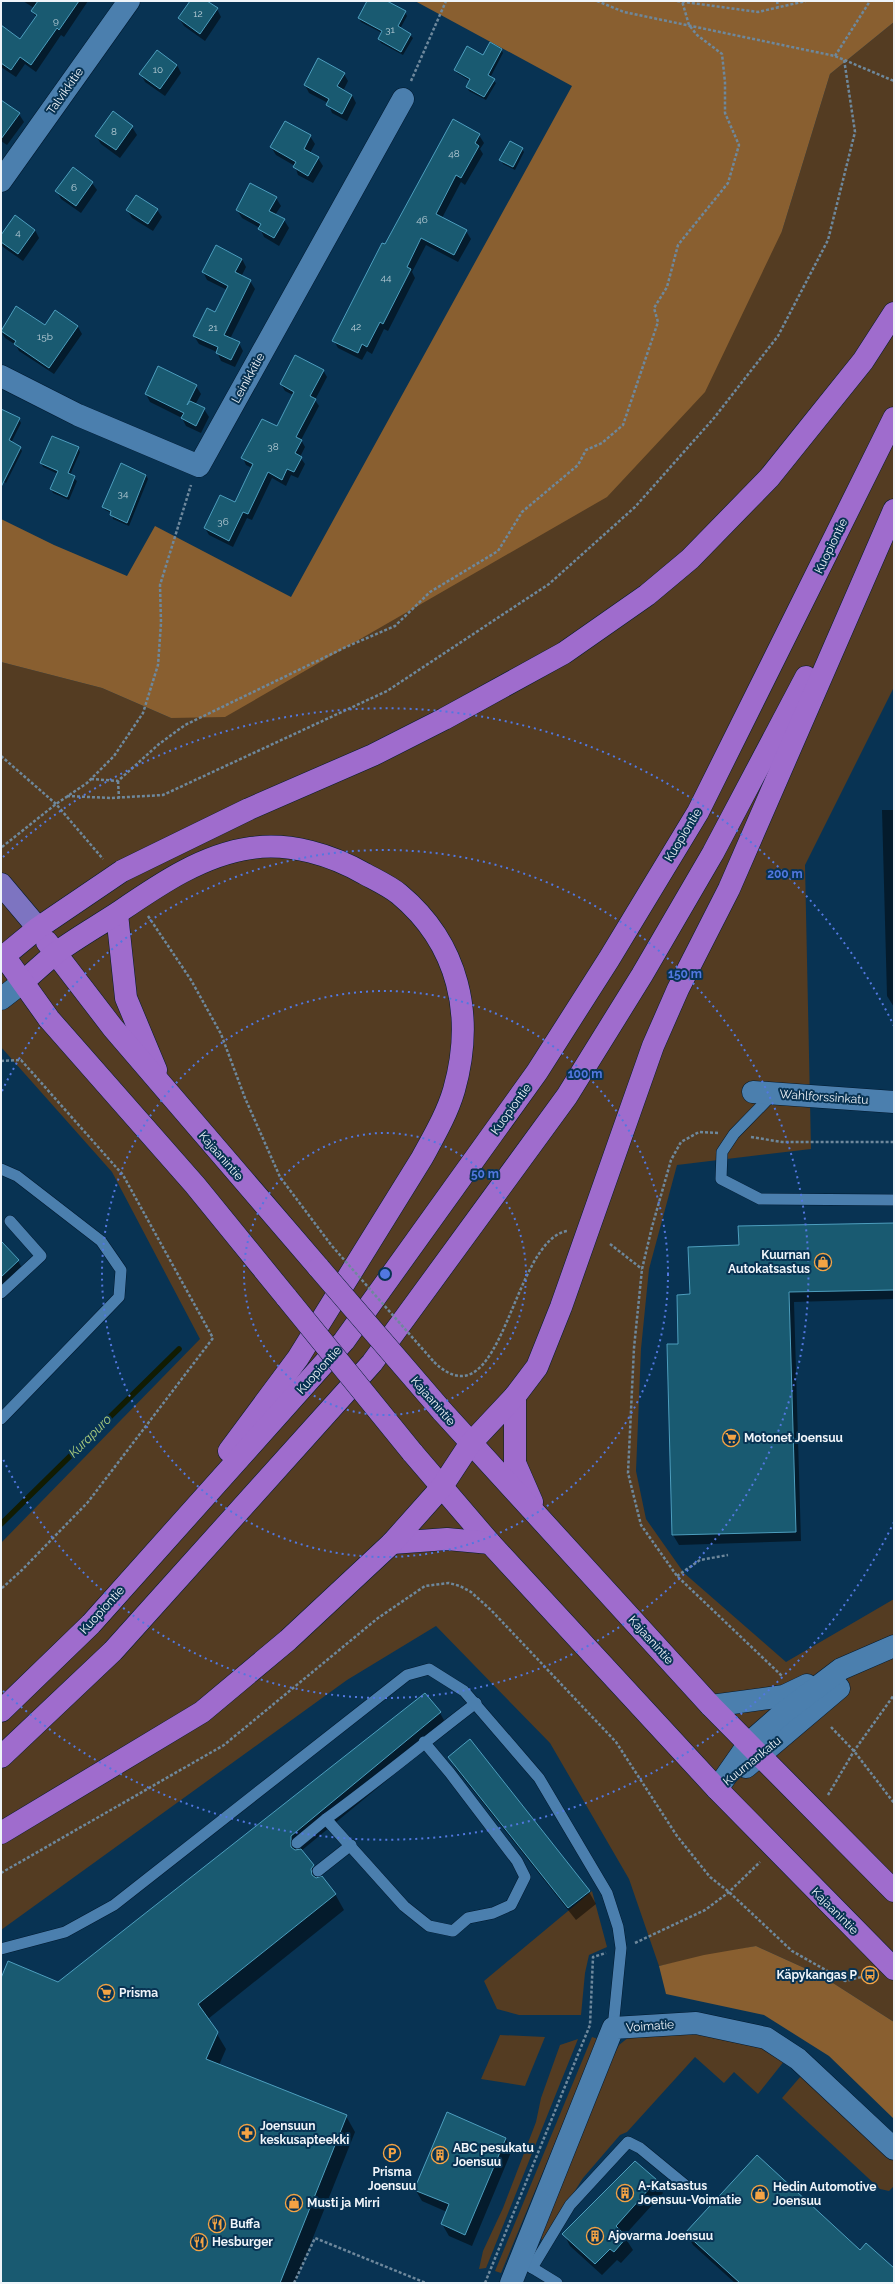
<svg xmlns="http://www.w3.org/2000/svg" width="895" height="2284" font-family="Raleway,sans-serif">
  <style>
    .green { fill: #543c22 }
    .forest { fill: #895f30 }
    .shadow { fill: #0007 }
    .lines { fill: none; stroke-linecap: round; stroke-linejoin: round }
    .stream { stroke: #121c02; stroke-width: 5.5 }
    .building { fill: #195a71; stroke: #4d9ebe }
    .lane-casing { stroke: #001a30; stroke-width: 12 }
    .street-casing { stroke: #001a30; stroke-width: 23 }
    .secondary-casing { stroke: #001a30; stroke-width: 23 }
    .primary-casing { stroke: #001a30; stroke-width: 23 }
    .highway-casing { stroke: #001a30; stroke-width: 23 }
    .path { stroke: #6e889c; stroke-width: 2.5; stroke-dasharray: 3 2; stroke-linecap: butt }
    .lane { stroke: #4b7fae; stroke-width: 11 }
    .street { stroke: #4b7fae; stroke-width: 22 }
    .secondary { stroke: #4b7fae; stroke-width: 22 }
    .primary { stroke: #7d74c1; stroke-width: 22 }
    .highway { stroke: #9f6ccd; stroke-width: 22 }
    .highway-bridge-casing { stroke: #001a30; stroke-width: 23; stroke-linecap: butt }
    .path-bridge { stroke: #6e889c; stroke-width: 2.5; stroke-dasharray: 3 2; stroke-linecap: butt }
    .highway-bridge { stroke: #9f6ccd; stroke-width: 22 }
    .ring { fill: none; stroke: #5278e0; stroke-width: 2; stroke-dasharray: 2 4 }
    .labels { text-anchor: middle; dominant-baseline: central; stroke-width: 4; stroke-linejoin: round; paint-order: stroke }
    .number-label { font-size: 10px; fill: #baced7 }
    .street-label { font-size: 12px; fill: #eff4f9; stroke: #083353 }
    .poi-label { font-size: 12px; font-weight: bold; fill: #eff4f9; stroke: #083353; text-anchor: start }
    .water-label { font-size: 13px; font-style: italic; fill: #aed07e; stroke: #083353 }
    .centre { fill: #5278e0; stroke: #083353; stroke-width: 2 }
    .ring-label { font-size: 12px; text-anchor: middle; font-weight: bold; fill: #5278e0; stroke: #083353; stroke-width: 4; stroke-linejoin: round; paint-order: stroke }
  </style>
  <rect width="100%" height="100%" fill="#083353"/>
  <g class="green">
    <path d="M894,22V687L805,865L811,1149L677,1165L649,1269L641,1349L636,1471L646,1519L684,1573L786,1662L894,1599V2022L822,1976L756,1946L659,1966L629,1879L550,1743L436,1626L347,1680L1,1930V1543L200,1339L112,1172L1,1047V662L102,688L171,718L782,231L830,74Z"/>
    <path d="M592,1891L607,1947L589,1955L585,1973L581,2015H519L497,2009L484,1981Z"/>
    <path d="M702,2032L776,2051L785,2060L758,2094L734,2072L724,2083L695,2057L627,2132L620,2135L583,2178L542,2243L541,2235L602,2080L619,2045L629,2037Z"/>
    <path d="M500,2035L545,2037L525,2086L481,2079Z"/>
    <path d="M592,2037L598,2039L501,2273L495,2271Z"/>
    <path d="M578,2039L486,2268L479,2269L483,2251L503,2208L536,2122L541,2098L560,2045Z"/>
    <path d="M801,2076L894,2155V2186L889,2191L880,2189L782,2098Z"/>
  </g>
  <g class="forest">
    <path d="M415,1H894V22L830,74L782,231L705,392L607,497L225,717L171,718L102,688L1,662V519L54,545L127,576L155,526L291,597L572,86Z"/>
    <path d="M756,1946L822,1976L894,2022V2119L829,2056L764,2015L666,1994L659,1966L704,1955Z"/>
  </g>
  <g class="shadow">
    <path d="M23,1H88L64,37L61,35L36,72L25,64L16,77L1,67V27L20,40L36,17L32,11L34,8Z"/>
    <path d="M191,1H205L217,9L221,17L205,41L184,26L179,18Z"/>
    <path d="M368,1H385L405,12L407,16L400,29L410,35L413,38L403,55L381,43L379,39L382,33L361,22L359,18Z"/>
    <path d="M501,49L503,53L490,78L496,83L486,100L469,91L467,87L470,81L457,73L455,70Z"/>
    <path d="M177,65L181,73L165,96L145,82L141,74Z"/>
    <path d="M344,74L348,81L343,91L352,95L356,103L347,121L332,113L328,103L309,93L305,85Z"/>
    <path d="M1,101L19,114L24,122L7,145L1,141Z"/>
    <path d="M132,127L137,135L120,158L101,144L96,136Z"/>
    <path d="M479,135L484,143L480,149L483,154L465,185L461,182L442,218L466,231L471,239L458,262L426,245L412,272L415,278L388,331L384,329L372,354L367,351L362,360L338,348L334,341L385,245Z"/>
    <path d="M310,136L315,144L310,153L318,158L323,166L313,183L298,175L295,166L276,155L271,147Z"/>
    <path d="M522,149L524,152L515,170L503,164L501,160Z"/>
    <path d="M92,183L97,190L81,213L61,199L57,191Z"/>
    <path d="M276,198L281,206L275,215L284,220L289,228L279,246L264,237L260,228L242,218L237,210Z"/>
    <path d="M127,210H157L162,217L153,231L132,218Z"/>
    <path d="M35,230L39,238L23,261L3,247L1,243V236Z"/>
    <path d="M216,246L242,259L246,267L241,277L250,281L255,289L230,339L239,343L243,351L235,367L221,361L217,352L199,344L194,336L215,313L227,290L207,280L203,272Z"/>
    <path d="M16,308L45,327L55,311L78,327L82,334L54,374L19,351L16,345L5,338L1,331Z"/>
    <path d="M323,370L327,377L315,400L319,406L301,440L305,447L300,457L305,464L298,478L291,475L286,486L272,478L252,520L247,518L233,547L209,535L205,528L235,504L252,468L246,465L243,458L277,428L293,395L285,391L281,384Z"/>
    <path d="M196,386L201,394L195,405L204,409L209,417L201,433L186,426L182,418L150,402L146,394Z"/>
    <path d="M1,410L19,419L21,423L11,443L20,447L22,451L6,483L1,480Z"/>
    <path d="M78,448L80,452L70,475L77,481L69,500L53,493L51,489L58,474L43,467L41,463Z"/>
    <path d="M146,475L148,479L129,526L113,519L112,513L105,510L103,507Z"/>
    <path d="M882,810H894V1007L887,996Z"/>
    <path d="M894,1224V1299L794,1302L801,1541L679,1545L673,1535L668,1345H679L740,1246Z"/>
    <path d="M1,1242L18,1261L25,1273L1,1295Z"/>
    <path d="M425,1694L440,1713L449,1729L301,1851L320,1878L335,1894L344,1910L208,2019L226,2049L219,2065L346,2116L355,2132L295,2283H1V1981L58,1983Z"/>
    <path d="M449,1757L589,1892L596,1904L576,1920L456,1769Z"/>
    <path d="M505,2138L512,2150L472,2246L449,2236L442,2224L447,2212L422,2201L415,2189Z"/>
    <path d="M656,2181L663,2193L624,2236L633,2250L621,2263L617,2260L602,2275L570,2246L564,2234Z"/>
    <path d="M686,2233L860,2251L894,2270V2283H735L693,2245Z"/>
  </g>
  <g class="lines">
    <path class="stream" d="M1,1524L179,1349"/>
  </g>
  <g class="building">
    <path d="M38,1H79L59,30L57,28L31,65L20,57L11,70L1,63V25L20,39L37,15L31,11Z"/>
    <path d="M190,1H207L218,8L200,34L178,18Z"/>
    <path d="M367,1H387L406,11L398,26L411,34L401,52L378,39L382,31L358,18Z"/>
    <path d="M490,42L502,49L488,75L495,79L484,97L466,87L470,79L454,70L467,46L483,55Z"/>
    <path d="M157,50L177,65L160,89L139,74Z"/>
    <path d="M318,58L345,73L337,86L352,95L342,114L326,105L329,99L304,85Z"/>
    <path d="M1,100L20,113L1,139Z"/>
    <path d="M113,111L133,126L116,150L95,136Z"/>
    <path d="M453,119L480,134L475,143L479,146L461,178L456,175L436,214L467,230L454,255L421,238L407,267L411,269L383,324L380,322L367,347L362,344L358,353L332,341L382,243L385,244Z"/>
    <path d="M285,121L311,135L304,149L319,157L308,176L293,167L296,162L270,147Z"/>
    <path d="M510,141L523,148L513,167L499,160Z"/>
    <path d="M73,167L93,182L76,206L55,191Z"/>
    <path d="M250,183L277,197L269,211L285,219L274,238L258,229L261,224L236,210Z"/>
    <path d="M136,195L158,209L148,224L126,210Z"/>
    <path d="M15,215L35,230L18,254L1,242V235Z"/>
    <path d="M216,245L242,259L235,272L251,280L224,335L240,342L231,360L216,353L218,347L193,336L207,308L215,312L228,286L202,272Z"/>
    <path d="M16,306L45,325L55,310L78,326L49,368L14,344L16,341L1,331Z"/>
    <path d="M295,355L324,370L310,396L316,399L296,437L302,440L295,453L302,457L294,472L287,469L282,480L268,472L248,514L243,512L229,541L204,528L220,495L235,502L253,464L241,458L262,419L277,426L294,392L280,384Z"/>
    <path d="M158,366L197,385L187,405L190,401L205,408L196,426L181,418L184,413L145,394Z"/>
    <path d="M1,409L20,418L9,440L21,447L1,487Z"/>
    <path d="M52,436L79,447L68,473L75,476L67,497L50,489L58,471L40,463Z"/>
    <path d="M121,463L146,475L127,523L110,515L111,511L102,507Z"/>
    <path d="M894,1223V1290L789,1292L796,1532L672,1535L667,1344H678L677,1295L690,1294L688,1247L739,1245L738,1226Z"/>
    <path d="M1,1241L19,1260L1,1277Z"/>
    <path d="M425,1693L441,1712L291,1836V1847L295,1850L301,1849L314,1865L311,1869L312,1875L316,1878L322,1876L336,1894L198,2004L218,2032L206,2059L347,2115L280,2283H1V1978L8,1961L58,1982Z"/>
    <path d="M470,1739L590,1891L568,1908L448,1757Z"/>
    <path d="M447,2112L506,2138L465,2235L441,2224L449,2204L414,2190Z"/>
    <path d="M757,2155L860,2250L866,2243L894,2268V2283H740L685,2233Z"/>
    <path d="M635,2161L657,2180L616,2226L627,2237L614,2252L610,2249L595,2264L562,2234Z"/>
  </g>
  <g class="lines">
    <g class="lane-casing">
      <g id="lane">
        <path d="M773,1094L734,1134L722,1152L721,1179L760,1199L894,1200"/>
        <path d="M1,1169L17,1176L101,1241L121,1270L119,1297L1,1419"/>
        <path d="M1,1293L41,1256L10,1221"/>
        <path d="M424,1742L450,1773L517,1861L525,1877L511,1905L493,1913L468,1918L453,1931L429,1926L404,1906L326,1819C377,1782 425,1742 476,1703"/>
        <path d="M297,1843L326,1819"/>
        <path d="M318,1871L351,1845"/>
        <path d="M1,1949L65,1932L114,1905L407,1675L429,1669L464,1691L539,1778L607,1893L618,1927L621,1948L613,2028"/>
        <path d="M526,2264L557,2283"/>
        <path d="M532,2268L570,2205L628,2142L640,2148L685,2185"/>
      </g>
    </g>
    <g class="street-casing">
      <g id="street">
        <path d="M1,181L129,1"/>
        <path d="M1,376L78,415L199,466L403,99"/>
        <path d="M753,1092L894,1102"/>
        <path d="M511,2283L613,2028L696,2023L766,2038L798,2059L894,2149"/>
      </g>
    </g>
    <g class="secondary-casing">
      <g id="secondary">
        <path d="M1,999L23,982"/>
        <path d="M711,1706L784,1696L807,1685"/>
        <path d="M746,1767L839,1688"/>
        <path d="M717,1789L749,1743L782,1714L841,1669L894,1646"/>
      </g>
    </g>
    <g class="primary-casing">
      <path id="primary" d="M1,884L38,928"/>
    </g>
    <g class="highway-casing">
      <g id="highway">
        <path d="M117,914L126,998L156,1070"/>
        <path d="M47,942L113,1028L319,1268"/>
        <path d="M23,982C34,972 45,962 56,953C75,939 96,927 116,914C157,886 201,855 251,848C290,842 332,855 365,874C376,880 389,886 399,894C459,944 475,1016 454,1090C447,1114 434,1136 422,1158L298,1358L229,1451"/>
        <path d="M287,1298L195,1185L49,1019L4,956L38,928L122,871L249,809L373,755L444,719L564,653L647,595L690,559L769,478L863,361L894,313"/>
        <path d="M515,1396V1463L532,1502"/>
        <path d="M442,1411L711,1706L894,1891"/>
        <path d="M412,1452L490,1543L717,1789L894,1969"/>
        <path d="M392,1543L447,1539L490,1543"/>
        <path d="M1,1711L91,1624L344,1341L537,1072L609,959L698,812L894,418"/>
        <path d="M1,1757L113,1651L372,1363L567,1096L642,975L713,853L806,677"/>
        <path d="M1,1833L202,1712L288,1640L392,1543L441,1488L470,1444L515,1396L537,1367L561,1307L653,1046L678,989L729,889L894,510"/>
      </g>
    </g>
    <g class="path">
      <path d="M597,1L624,12L835,56L894,81"/>
      <path d="M677,1L758,12L806,1"/>
      <path d="M777,1L778,7"/>
      <path d="M835,56L870,1"/>
      <path d="M411,81L446,1"/>
      <path d="M1,756L56,804L103,859"/>
      <path d="M91,779L118,781L159,744L185,725L346,647L395,626L430,592L498,551L522,512L578,465L586,450L602,443L623,425L658,322L654,308L667,287L678,245L728,183L739,145L725,113V82L722,54L697,35L689,25L682,1"/>
      <path d="M118,781L119,798"/>
      <path d="M67,796L111,798L163,795L387,691L549,584L635,507L714,418L778,336L828,240L855,132L844,59"/>
      <path d="M2,847L56,804L87,783L114,756L143,713L158,665L161,623L160,585L191,485"/>
      <path d="M148,916L191,980L221,1034L245,1098L280,1177L332,1246"/>
      <path d="M1,1061L21,1060L123,1175L213,1338L88,1502L22,1570L1,1589"/>
      <path d="M718,1133L699,1132L681,1142L671,1160L652,1227L642,1269L634,1348L628,1473L641,1525L677,1576L782,1676"/>
      <path d="M751,1137L782,1142H894"/>
      <path d="M610,1244L642,1269"/>
      <path d="M434,1362C503,1428 511,1241 567,1231"/>
      <path d="M677,1576L700,1560L728,1555"/>
      <path d="M831,1727L854,1751L894,1803"/>
      <path d="M828,1795L854,1751L894,1695"/>
      <path d="M1,1873L224,1745L378,1618L425,1586L449,1583L460,1586L471,1592L491,1610L616,1742L677,1836L710,1877L729,1892L792,1951L845,1981L870,1975"/>
      <path d="M635,1943L705,1910L729,1892L760,1862"/>
      <path d="M294,2283L315,2238L426,2283"/>
      <path d="M485,2283L590,2025L593,1957L606,1953"/>
    </g>
    <use href="#lane" class="lane"/>
    <use href="#street" class="street"/>
    <use href="#secondary" class="secondary"/>
    <use href="#primary" class="primary"/>
    <use href="#highway" class="highway"/>
    <g class="highway-bridge-casing">
      <g id="highway-bridge">
        <path d="M319,1268L442,1411"/>
        <path d="M287,1298L412,1452"/>
      </g>
    </g>
    <path class="path-bridge" d="M332,1246L434,1362"/>
    <use href="#highway-bridge" class="highway-bridge"/>
  </g>
  <g class="ring">
    <circle cx="385" cy="1274" r="141"/>
    <circle cx="385" cy="1274" r="283"/>
    <path d="M2 1091A424 424 0 1 1 2 1457"/>
    <path d="M894 1522A566 566 0 0 1 3 1691M3 857A566 566 0 0 1 894 1026"/>
  </g>
  <defs>
    <g id="shop-ring" transform="scale(0.9)"><circle r="9.5" fill="#083353" stroke="#f4a344" stroke-width="1.5"/><path d="M-5-2.5h2.3a2.7 3.5 0 0 1 5.4 0H5L5.5 6h-11ZM-1.5-2.5h3a1.5 2.3 0 0 0-3 0Z" fill="#f4a344"/></g>
    <g id="supermarket-ring" transform="scale(0.9)"><circle r="9.5" fill="#083353" stroke="#f4a344" stroke-width="1.5"/><path d="M-6-5.5h2.5l.6 2H6L4.5 2H-2.5L-4.4-4H-6ZM-1.5 3.2a1.3 1.3 0 1 0 .1 0ZM3 3.2a1.3 1.3 0 1 0 .1 0Z" fill="#f4a344"/></g>
    <g id="bus-ring" transform="scale(0.9)"><circle r="9.5" fill="#083353" stroke="#f4a344" stroke-width="1.5"/><path d="M-5-6H5V4H4V6H2V4H-2V6H-4V4H-5ZM-3.5-4V0h7V-4ZM-3.5 1.2v1.5H-2V1.2ZM2 1.2v1.5H3.5V1.2Z" fill="#f4a344"/></g>
    <g id="pharmacy-ring" transform="scale(0.9)"><circle r="9.5" fill="#083353" stroke="#f4a344" stroke-width="1.5"/><path d="M-2-6h4v4h4v4h-4v4h-4v-4h-4v-4h4Z" fill="#f4a344"/></g>
    <g id="parking-ring" transform="scale(0.9)"><circle r="9.5" fill="#083353" stroke="#f4a344" stroke-width="1.5"/><path d="M-3.5-5.5H1a3.5 3.5 0 0 1 0 7H-1V5.5H-3.5ZM-1-3.4V-.6H.8a1.4 1.4 0 0 0 0-2.8Z" fill="#f4a344"/></g>
    <g id="building-ring" transform="scale(0.9)"><circle r="9.5" fill="#083353" stroke="#f4a344" stroke-width="1.5"/><path d="M-4-6H4V6H1V3H-1V6H-4ZM-2.5-4.3h1.7v1.8h-1.7ZM.8-4.3h1.7v1.8H.8ZM-2.5-1h1.7V.8h-1.7ZM.8-1h1.7V.8H.8Z" fill="#f4a344"/></g>
    <g id="restaurant-ring" transform="scale(0.9)"><circle r="9.5" fill="#083353" stroke="#f4a344" stroke-width="1.5"/><path d="M-5-6h1v4h1v-4h1v4h1v-4h1v5L-1.5 .5V6h-2V.5L-5-1ZM5-6V6H3V1.5H1.5Q1.5-4 5-6Z" fill="#f4a344"/></g>
  </defs>
  <g fill-rule="evenodd">
    <use href="#shop-ring" x="823" y="1262"/>
    <use href="#supermarket-ring" x="731" y="1438"/>
    <use href="#bus-ring" x="870" y="1975"/>
    <use href="#supermarket-ring" x="106" y="1993"/>
    <use href="#pharmacy-ring" x="247" y="2133"/>
    <use href="#parking-ring" x="392" y="2153"/>
    <use href="#building-ring" x="440" y="2155"/>
    <use href="#building-ring" x="625" y="2193"/>
    <use href="#shop-ring" x="760" y="2194"/>
    <use href="#shop-ring" x="294" y="2203"/>
    <use href="#restaurant-ring" x="217" y="2224"/>
    <use href="#building-ring" x="595" y="2236"/>
    <use href="#restaurant-ring" x="199" y="2242"/>
  </g>
  <g class="labels">
    <g class="number-label">
      <text x="198" y="13">12</text>
      <text x="56" y="20">9</text>
      <text x="390" y="29">31</text>
      <text x="158" y="69">10</text>
      <text x="114" y="131">8</text>
      <text x="454" y="153">48</text>
      <text x="74" y="187">6</text>
      <text x="422" y="219">46</text>
      <text x="18" y="232">4</text>
      <text x="386" y="277">44</text>
      <text x="356" y="326">42</text>
      <text x="213" y="327">21</text>
      <text x="45" y="336">15b</text>
      <text x="273" y="446">38</text>
      <text x="123" y="493">34</text>
      <text x="223" y="521">36</text>
    </g>
    <g class="street-label">
      <text transform="translate(65 91) rotate(-55)">Talvikkitie</text>
      <text transform="translate(248 378) rotate(-61)">Leinikkitie</text>
      <text transform="translate(831 546) rotate(-64)">Kuopiontie</text>
      <text transform="translate(683 835) rotate(-59)">Kuopiontie</text>
      <text transform="translate(824 1097) rotate(4)">Wahlforssinkatu</text>
      <text transform="translate(511 1109) rotate(-54)">Kuopiontie</text>
      <text transform="translate(221 1156) rotate(49)">Kajaanintie</text>
      <text transform="translate(319 1370) rotate(-48)">Kuopiontie</text>
      <text transform="translate(433 1401) rotate(49)">Kajaanintie</text>
      <text transform="translate(102 1610) rotate(-48)">Kuopiontie</text>
      <text transform="translate(651 1640) rotate(48)">Kajaanintie</text>
      <text transform="translate(752 1761) rotate(-39)">Kuurnankatu</text>
      <text transform="translate(835 1911) rotate(45)">Kajaanintie</text>
      <text transform="translate(650 2026) rotate(-4)">Voimatie</text>
    </g>
    <g class="poi-label">
      <text x="810" y="1255" text-anchor="end">Kuurnan<tspan x="810" dy="14">Autokatsastus</tspan></text>
      <text x="744" y="1438">Motonet Joensuu</text>
      <text x="857" y="1975" text-anchor="end">Käpykangas P</text>
      <text x="119" y="1993">Prisma</text>
      <text x="260" y="2126">Joensuun<tspan x="260" dy="14">keskusapteekki</tspan></text>
      <text x="453" y="2148">ABC pesukatu<tspan x="453" dy="14">Joensuu</tspan></text>
      <text x="392" y="2172" text-anchor="middle">Prisma<tspan x="392" dy="14">Joensuu</tspan></text>
      <text x="638" y="2186">A-Katsastus<tspan x="638" dy="14">Joensuu-Voimatie</tspan></text>
      <text x="773" y="2187">Hedin Automotive<tspan x="773" dy="14">Joensuu</tspan></text>
      <text x="307" y="2203">Musti ja Mirri</text>
      <text x="230" y="2224">Buffa</text>
      <text x="608" y="2236">Ajovarma Joensuu</text>
      <text x="212" y="2242">Hesburger</text>
    </g>
    <g class="water-label">
      <text transform="translate(90 1436) rotate(-45)">Kurapuro</text>
    </g>
  </g>
  <circle cx="385" cy="1274" r="6" class="centre"/>
  <g class="ring-label">
    <text x="785" y="878">200 m</text>
    <text x="685" y="978">150 m</text>
    <text x="585" y="1078">100 m</text>
    <text x="485" y="1178">50 m</text>
  </g>
  <rect width="895" height="2284" fill="none" stroke="#eff4f9" stroke-width="4"/>
</svg>
